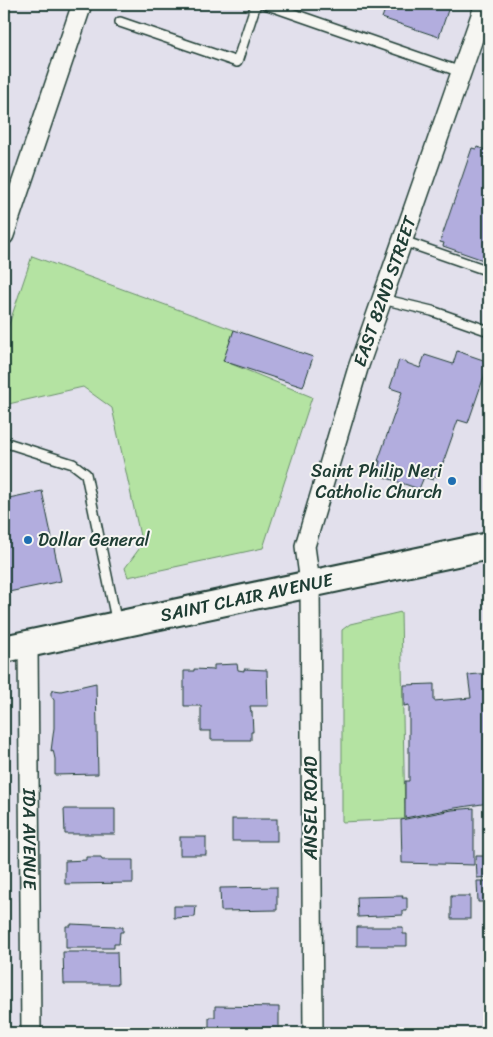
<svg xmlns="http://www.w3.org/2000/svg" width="493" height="1037" font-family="Sriracha,sans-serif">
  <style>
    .green { fill: #b4e3a2; stroke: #6a906b }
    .building { fill: #b2adde; stroke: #1f3d34 }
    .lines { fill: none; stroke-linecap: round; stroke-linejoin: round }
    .lane-casing { stroke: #1f3d34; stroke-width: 12 }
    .street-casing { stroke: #1f3d34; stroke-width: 22 }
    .secondary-casing { stroke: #1f3d34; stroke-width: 30 }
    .lane { stroke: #f6f6f2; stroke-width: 9 }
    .street { stroke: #f6f6f2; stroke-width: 19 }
    .secondary { stroke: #f6f6f2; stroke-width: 26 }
    .poi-dot { fill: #1f6fb2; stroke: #f6f6f2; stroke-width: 2 }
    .labels { text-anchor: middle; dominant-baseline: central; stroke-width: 4; stroke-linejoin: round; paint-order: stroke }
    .street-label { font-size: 18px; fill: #1f3d34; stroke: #f6f6f2 }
    .poi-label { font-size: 18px; fill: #1f3d34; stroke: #f6f6f2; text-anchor: end }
  </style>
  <rect width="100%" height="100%" fill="#e2e0ec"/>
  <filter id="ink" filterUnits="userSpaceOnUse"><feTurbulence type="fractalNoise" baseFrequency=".02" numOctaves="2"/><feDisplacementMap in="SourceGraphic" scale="10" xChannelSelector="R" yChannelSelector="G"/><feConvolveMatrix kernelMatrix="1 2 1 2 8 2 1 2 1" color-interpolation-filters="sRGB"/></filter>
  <g filter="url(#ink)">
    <g class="green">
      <path d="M32,256L234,330L224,361L312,397L263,548L128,577L125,568L142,545L112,408L83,387L4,405V339Z"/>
      <path d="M401,612L405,819L342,822V630L350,624Z"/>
    </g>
    <g class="building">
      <path d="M387,4H450L439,37L382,18Z"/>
      <path d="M477,147L489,151V262L443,246L444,243L440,242L472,148L476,149Z"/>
      <path d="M234,330L313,357L303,387L223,361Z"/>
      <path d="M457,351L489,362L468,423L458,420L438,477L434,476L433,480L424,477L419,489L384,477L386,472L378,469L380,461H378L402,392L390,388L399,360L420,368L425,355L453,364Z"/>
      <path d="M42,491L61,581L4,593V499Z"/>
      <path d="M237,664L238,670L244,671V669L267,670L268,706H250L251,712H252L253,732H251V740H211V731H201V706H184V671H194V669L214,670V665Z"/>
      <path d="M489,673V803L455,808L405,818V781H409V705L404,706V685L434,684V701L471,698L468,675Z"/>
      <path d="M96,683L98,774L55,775V759L53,750L51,751L54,728V700L51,696V692L54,690L61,691Z"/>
      <path d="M474,808V865L402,863L401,820L452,810Z"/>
      <path d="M64,809H115V834H65Z"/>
      <rect x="232" y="819" width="45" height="22"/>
      <rect x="180" y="837" width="26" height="18"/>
      <path d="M476,856H489V877L477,878Z"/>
      <path d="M86,857H101L102,860H133V883L65,884V861L86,860Z"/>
      <path d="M477,881H489V902H478Z"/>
      <path d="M277,887V910L221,911L220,888Z"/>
      <path d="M403,896L402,898H407V911H403V915L358,917L357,897Z"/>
      <rect x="451" y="896" width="19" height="23"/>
      <path d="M174,906H196L195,917L174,918Z"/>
      <path d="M71,924L115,926V927H123V932H120L119,944H114V948H66V926H71Z"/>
      <path d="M357,927H403V934H407V946H357Z"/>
      <path d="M63,952H117L118,984H64Z"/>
      <rect x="485" y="992" width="4" height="41"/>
      <path d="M215,1006L279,1007V1033H209V1017H215Z"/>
    </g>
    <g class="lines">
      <g class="lane-casing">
        <g id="lane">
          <path d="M265,4L461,72"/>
          <path d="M120,22L237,62L256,4"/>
          <path d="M403,241L489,271"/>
          <path d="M382,299L432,311L489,331"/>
          <path d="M4,442L73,464L86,474L117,624"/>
        </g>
      </g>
      <g class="street-casing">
        <g id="street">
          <path d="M4,235L82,4"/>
          <path id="s1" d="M28,644L31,1033"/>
          <path id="s2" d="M313,1033L310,583L305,546L358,368L485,4"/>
        </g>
      </g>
      <g class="secondary-casing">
        <g id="secondary">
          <path id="s3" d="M4,649L489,546"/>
        </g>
      </g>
      <use href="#lane" class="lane"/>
      <use href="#street" class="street"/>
      <use href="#secondary" class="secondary"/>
    </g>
  </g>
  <g class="poi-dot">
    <circle cx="452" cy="481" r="5"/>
    <circle cx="28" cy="540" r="5"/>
  </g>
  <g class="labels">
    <g class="street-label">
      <text stroke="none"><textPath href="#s2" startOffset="754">EAST 82ND STREET</textPath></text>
      <text stroke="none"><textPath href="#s3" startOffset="248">SAINT CLAIR AVENUE</textPath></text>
      <text transform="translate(311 808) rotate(-90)">ANSEL ROAD</text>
      <text stroke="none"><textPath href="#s1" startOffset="195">IDA AVENUE</textPath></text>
    </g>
    <g class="poi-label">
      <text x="442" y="471">Saint Philip Neri<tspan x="442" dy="21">Catholic Church</tspan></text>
      <text x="38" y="540" text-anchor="start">Dollar General</text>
    </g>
  </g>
  <rect width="493" height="1037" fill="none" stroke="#f6f6f2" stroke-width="20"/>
  <rect x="10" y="10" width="473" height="1017" fill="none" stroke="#1f3d34" stroke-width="2" filter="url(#ink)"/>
</svg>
